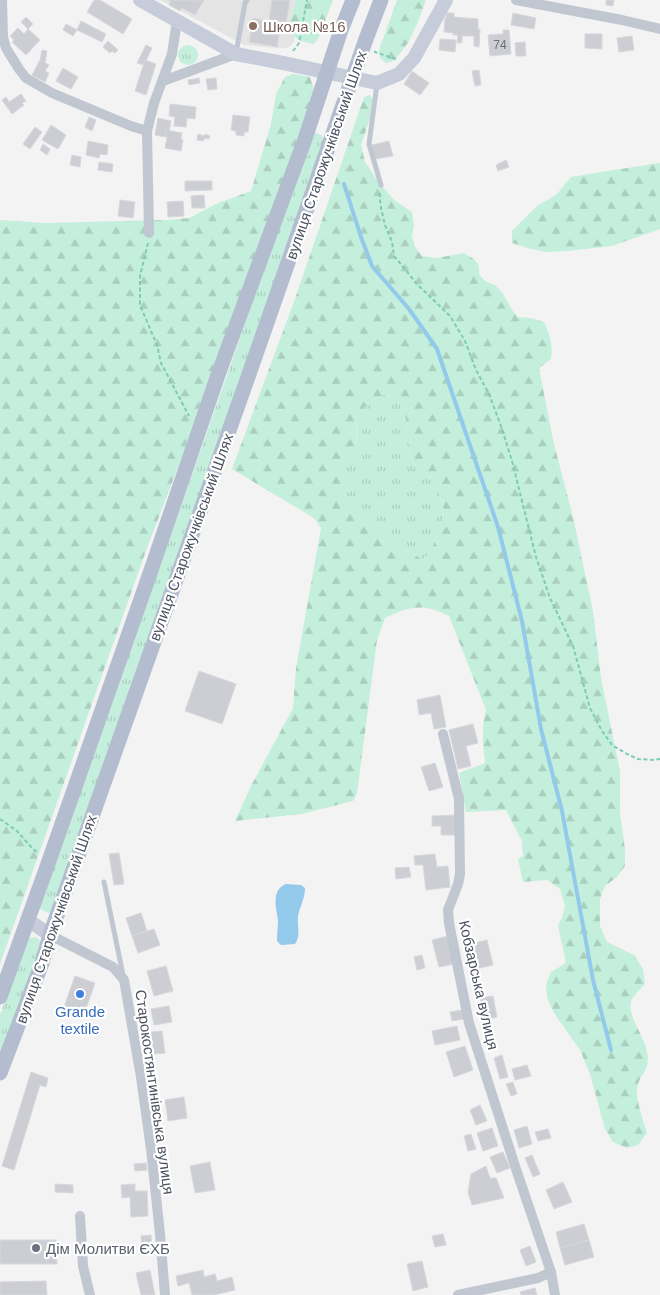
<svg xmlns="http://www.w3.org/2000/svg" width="660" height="1295" font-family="Arial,sans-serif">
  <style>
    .education { fill: #e5e4e5 }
    .grass { fill: url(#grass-tufts) }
    .forest { fill: url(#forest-firs); fill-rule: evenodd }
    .water { fill: #93c9ea }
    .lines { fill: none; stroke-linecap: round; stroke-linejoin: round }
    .stream { stroke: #93c9ea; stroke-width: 4 }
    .building { fill: #cdced4; stroke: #d7d8dd }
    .path { stroke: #7dccb3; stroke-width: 2; stroke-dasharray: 4 2.5; stroke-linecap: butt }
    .lane { stroke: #c1c7d1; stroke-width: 5 }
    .street { stroke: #c1c7d1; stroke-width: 10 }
    .secondary { stroke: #c6ccda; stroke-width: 14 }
    .primary { stroke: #b4bdcf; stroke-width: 15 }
    .education-dot { fill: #8d6e63; stroke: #fff; stroke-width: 2 }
    .shop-dot { fill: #3f7fe0; stroke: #fff; stroke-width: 2 }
    .worship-dot { fill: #6b7280; stroke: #fff; stroke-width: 2 }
    .labels { text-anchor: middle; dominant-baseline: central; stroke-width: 4.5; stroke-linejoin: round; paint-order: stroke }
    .number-label { font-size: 12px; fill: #6c717d }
    .education-label { font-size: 15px; fill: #785e54; stroke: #fff; text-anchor: start }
    .street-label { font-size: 15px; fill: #4b5260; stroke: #fff }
    .shop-label { font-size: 15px; fill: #366cbe; stroke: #fff }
    .worship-label { font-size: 15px; fill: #5b616d; stroke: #fff; text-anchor: start }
  </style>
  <defs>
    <pattern id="grass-tufts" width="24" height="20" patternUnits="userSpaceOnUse" patternTransform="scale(1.25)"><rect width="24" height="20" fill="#c4efdc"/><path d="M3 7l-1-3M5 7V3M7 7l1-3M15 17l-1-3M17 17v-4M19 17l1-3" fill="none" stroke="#aacfbf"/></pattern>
    <pattern id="forest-firs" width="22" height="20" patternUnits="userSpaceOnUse" patternTransform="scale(1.25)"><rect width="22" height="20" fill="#c4efdc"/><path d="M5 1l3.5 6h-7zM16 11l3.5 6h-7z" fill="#aacfbf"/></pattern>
  </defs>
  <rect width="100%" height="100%" fill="#f4f3f3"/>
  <path class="education" d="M160,0H302L294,42L288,48H277L244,45Z"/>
  <g class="grass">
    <circle cx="188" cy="55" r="10"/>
    <path d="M316,133L321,135L324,139L239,383L52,914L39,909L226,378L311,135Z"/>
    <path d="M392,394C415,409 402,436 411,458C415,467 427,471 432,480C436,485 444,506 444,512C444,518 432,551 428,555C426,557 424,558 422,559L382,536L352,514L339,500L345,472L353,458L356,450L357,415L369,402L382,395Z"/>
    <path d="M36,937L42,943L0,1058V1015L28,938Z"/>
  </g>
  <g class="forest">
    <path d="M296,0H333L324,24V30L314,44L300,41L288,31Z"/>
    <path d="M397,0H426L417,24L408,43L394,61L386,63L380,58L379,50Z"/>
    <path d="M293,74L310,77L314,90L308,119L211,374L180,462L147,548L0,964V220L44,223L166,220L189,218L216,204L251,191L271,124L276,94L285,77Z"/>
    <path d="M370,95L373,101V109L361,145L365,162L377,180L394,200L412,212L414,225L412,236L415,247L422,256L437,258L464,253L474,259L479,266V274L485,281L495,285L502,292L510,306L517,317L531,318L544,322C550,334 553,346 551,359L539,368L553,440L573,517L593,611L601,678L620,771V813L625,849V866L617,877L605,886L600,899V926L607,942L634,955L643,969L645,984C641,989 633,995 631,1002C627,1016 645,1037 647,1052C651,1070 640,1073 637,1088C635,1097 644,1123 647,1133L638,1145L627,1148L613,1142L605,1129L590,1074L580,1050L554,1013L547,998L546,984L551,972L566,963L558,925L562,918L565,906L560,889L547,880L523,882L518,859L523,856L522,841L506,810L466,812L459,773L485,763C483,745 481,727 486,710L449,616C423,603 410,606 385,618L377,640L357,793L353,801L302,814L235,821L251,786L293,708L296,668L321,528L314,518L232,469L296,296L364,97ZM392,394C414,409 402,436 411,458C415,467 427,471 432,480C436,485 444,506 444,512C444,518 432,551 428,555C426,557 424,558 422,559L382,536L352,514L339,500L345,472L353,458L356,449V433L357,415L369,402L382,395Z"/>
    <path d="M660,163V229L612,246L568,251L547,252L531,249L512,243V231L537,206L556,195L571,177L601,172Z"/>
  </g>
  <path class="water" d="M286,884L301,885L305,888C305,898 300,906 298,916C297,926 301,936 295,944L281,945L277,941C277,934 278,926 278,920C276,907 271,890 286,884Z"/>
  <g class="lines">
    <path class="stream" d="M344,184L361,237L372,266L409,309L437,349L498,527L522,621L541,729L562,811L593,980L611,1050"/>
  </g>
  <g class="building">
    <path d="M94,0H100L132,19L123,34L87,12Z"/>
    <path d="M168,0H204L195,15L182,8L180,11L169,5L171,1Z"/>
    <path d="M272,0H290L286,24L281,23L277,47L249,42L253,18L269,21Z"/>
    <path d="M606,0H614L613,6L606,5Z"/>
    <path d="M447,13H454V17L478,19V29H480L479,47L474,46V36H462V43H457L458,35H453V33L444,32L445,18H446Z"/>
    <path d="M513,13L536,18L534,29L511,25Z"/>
    <path d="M26,17L33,24L28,29L21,22Z"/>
    <path d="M81,21L106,34L102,42L77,30Z"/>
    <path d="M66,24L77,30L73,36L63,30Z"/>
    <path d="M18,28L24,34L28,29L40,40L26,55L12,42L14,40L10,36Z"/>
    <path d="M503,30H509L511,54L490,56L488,35L503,34Z"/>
    <path d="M585,34H602V49L585,48Z"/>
    <path d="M632,36L634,50L619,52L617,38Z"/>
    <path d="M440,39L456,40L455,52L439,50Z"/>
    <path d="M108,41L118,50L115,53L112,51L110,53L103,47Z"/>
    <path d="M525,42L526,56H516L515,43Z"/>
    <path d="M146,45L152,48L144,65L137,63Z"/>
    <path d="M42,50L47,51L45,63L40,60Z"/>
    <path d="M40,60L49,65L45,71L49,73L45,82L32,75Z"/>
    <path d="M145,60L156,64L146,95L135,91Z"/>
    <path d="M63,68L78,77L71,89L56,81Z"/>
    <path d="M479,70L481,85L475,86L472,71Z"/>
    <path d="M412,71L429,83L420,95L404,84Z"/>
    <path d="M199,78L200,83L189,85L188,80Z"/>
    <path d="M216,78L217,89L208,90L206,79Z"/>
    <path d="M21,94L26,101L22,103L24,105L12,114L2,100L6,97L9,102Z"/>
    <path d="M170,104L196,107L195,119L187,118L186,127L174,126L175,117L169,116Z"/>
    <path d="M233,115L250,117L248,132H244V136L236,135V131L231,130Z"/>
    <path d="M89,117L96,120L92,131L85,127Z"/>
    <path d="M158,118L171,121L169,131L166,130L165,137L155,135Z"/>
    <path d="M51,125L66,135L58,149L42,140Z"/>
    <path d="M35,127L42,132L30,149L23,144Z"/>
    <path d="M166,130L182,133L181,139L183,140L181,151L165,148L167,137H165Z"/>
    <path d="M198,134L204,136L205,134L210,136L209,139L204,138V141L197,140Z"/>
    <path d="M88,141L108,145L107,155L100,154L99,158L86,155Z"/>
    <path d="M389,141L393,156L375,159L372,145Z"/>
    <path d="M43,144L50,149L47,155L40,150Z"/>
    <path d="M72,155L81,157L80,167L70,165Z"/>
    <path d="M506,160L509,167L498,171L496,165Z"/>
    <path d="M99,162L113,164L112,172L98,170Z"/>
    <path d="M185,181H212V190L185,191Z"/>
    <path d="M204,195L205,208H192L191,196Z"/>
    <path d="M120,200L135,202L133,218L118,216Z"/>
    <path d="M183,201L184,216L168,217L167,202Z"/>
    <path d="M199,671L236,684L222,724L185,711Z"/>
    <path d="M440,695L446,727L434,729L431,713L419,715L417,700Z"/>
    <path d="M473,724L478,743L466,746L471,766L458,769L449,730Z"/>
    <path d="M435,763L443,787L429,791L421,767Z"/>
    <path d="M457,815V835H441V826H432V816Z"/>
    <path d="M119,853L124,884L114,885L109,854Z"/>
    <path d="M435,854L437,867L448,866L450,887L426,890L423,865H415L414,856Z"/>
    <path d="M409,867L411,877L396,879L395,868Z"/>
    <path d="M141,913L147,931L132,936L126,918Z"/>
    <path d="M154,929L160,945L138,953L132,936Z"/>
    <path d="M448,936L454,964L439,967L432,940Z"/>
    <path d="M487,940L493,965L476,969L471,944Z"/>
    <path d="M422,955L425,968L417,970L414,957Z"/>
    <path d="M166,966L173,991L154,996L147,971Z"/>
    <path d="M75,976L95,983L84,1014L64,1007Z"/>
    <path d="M493,996L497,1017L484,1020L480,998Z"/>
    <path d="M169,1006L172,1022L154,1025L151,1009Z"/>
    <path d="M462,1010L464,1019L452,1021L450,1012Z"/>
    <path d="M457,1026L460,1040L435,1045L432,1031Z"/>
    <path d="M162,1031L165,1053L144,1055L142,1033Z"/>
    <path d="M465,1046L473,1070L454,1077L446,1052Z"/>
    <path d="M502,1055L508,1077L500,1079L494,1058Z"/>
    <path d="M527,1065L531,1076L515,1080L512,1069Z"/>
    <path d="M31,1072L48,1078L46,1087L40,1085L14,1170L2,1166Z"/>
    <path d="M513,1082L517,1094L511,1096L506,1084Z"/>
    <path d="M184,1097L187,1118L168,1121L165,1100Z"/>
    <path d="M480,1105L487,1121L476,1125L470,1110Z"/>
    <path d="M527,1126L532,1144L519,1148L514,1130Z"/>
    <path d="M492,1128L498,1146L483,1151L477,1133Z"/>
    <path d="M548,1129L551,1138L538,1141L535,1132Z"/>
    <path d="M471,1134L476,1149L468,1151L464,1136Z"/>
    <path d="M503,1152L510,1168L497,1173L490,1157Z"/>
    <path d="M532,1155L540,1174L533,1177L525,1158Z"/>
    <path d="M210,1162L215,1190L195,1193L190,1166Z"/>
    <path d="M146,1163L147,1170L135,1171L134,1164Z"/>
    <path d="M486,1166L490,1178H496L504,1198L472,1205L468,1192L471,1174Z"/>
    <path d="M563,1182L572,1202L554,1209L546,1190Z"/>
    <path d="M55,1184L73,1185V1193L55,1192Z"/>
    <path d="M135,1184V1191H147L148,1216L131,1217L130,1197L122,1198L121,1185Z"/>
    <path d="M584,1224L589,1240L560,1248L556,1232Z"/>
    <path d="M443,1234L446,1245L435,1247L432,1236Z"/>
    <path d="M151,1235L152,1251L142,1252L141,1236Z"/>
    <rect x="0" y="1240" width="57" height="24"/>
    <path d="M589,1240L594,1257L565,1265L560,1248Z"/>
    <path d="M530,1246L536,1262L526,1266L520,1250Z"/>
    <path d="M422,1261L428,1287L413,1291L407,1264Z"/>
    <path d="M150,1270L155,1295H141L136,1273Z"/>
    <path d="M203,1270L204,1277L215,1274L217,1281L232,1277L235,1290L214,1295H192L189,1283L178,1286L176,1276Z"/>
    <path d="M46,1281L47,1295H0V1282Z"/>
    <path d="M535,1288L537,1295H521L520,1292Z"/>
  </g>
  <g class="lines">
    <g class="path">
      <path d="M326,30L314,27L315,21L329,25"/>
      <path d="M293,51L299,43L307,0"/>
      <path d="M376,51L375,52L396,59"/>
      <path d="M380,193V200L381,208L385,225L392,242L394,256L417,284L450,316L465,341L476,370L489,394L501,426L512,461L536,557L550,598L573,646L590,708L602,731L612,745L627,754L638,759L654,760L660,759"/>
      <path d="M148,243L140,276V305L157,345L161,363L189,416"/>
      <path d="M0,819L17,831L32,848L37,852"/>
    </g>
    <g class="lane">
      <path d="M236,53L245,3L247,0"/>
      <path d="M377,84L369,144L381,185"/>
      <path d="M104,882L123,975"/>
    </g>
    <g class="street">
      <path d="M2,0L3,37L6,48L19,69L26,78L52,93L131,126L147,131"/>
      <path d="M516,0L622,20L660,29"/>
      <path d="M163,81L236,54"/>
      <path d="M149,233L147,131L154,103L172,54L177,21"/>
      <path d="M443,734L459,799L460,874L458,884L448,910L449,923L469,1023L516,1169L551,1272L555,1295"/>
      <path d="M50,935L113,967L124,980L141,1077L151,1149L160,1234L165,1295"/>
      <path d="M80,1216L83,1266L90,1295"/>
      <path d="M458,1295L538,1278L551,1272"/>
    </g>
    <g class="secondary">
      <path d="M140,0L236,54L283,63L377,83L399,74L414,58L446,0"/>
      <path d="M28,920L50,935"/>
    </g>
    <g class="primary">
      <path d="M0,997L49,861L148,579L219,372L305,139L341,30L353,0"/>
      <path d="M0,1073L42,963L50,935L248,377L366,39L381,0"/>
    </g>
  </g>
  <circle class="education-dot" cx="253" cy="26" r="5"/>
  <circle class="shop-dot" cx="80" cy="994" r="5"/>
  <circle class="worship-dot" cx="36" cy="1248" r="5"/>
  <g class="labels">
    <g class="number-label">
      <text x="500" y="45">74</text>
    </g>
    <g class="education-label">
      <text x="263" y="26">Школа №16</text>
    </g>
    <g class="street-label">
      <text transform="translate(326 155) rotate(-71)">вулиця Старожучківський Шлях</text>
      <text transform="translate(191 537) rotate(-70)">вулиця Старожучківський Шлях</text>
      <text transform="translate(56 919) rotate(-71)">вулиця Старожучківський Шлях</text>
      <text transform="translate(479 985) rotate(77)">Кобзарська вулиця</text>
      <text transform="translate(155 1092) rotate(82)">Старокостянтинівська вулиця</text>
    </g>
    <g class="shop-label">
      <text x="80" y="1011">Grande<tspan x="80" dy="17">textile</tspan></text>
    </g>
    <g class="worship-label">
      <text x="46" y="1248">Дім Молитви ЄХБ</text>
    </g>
  </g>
</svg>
